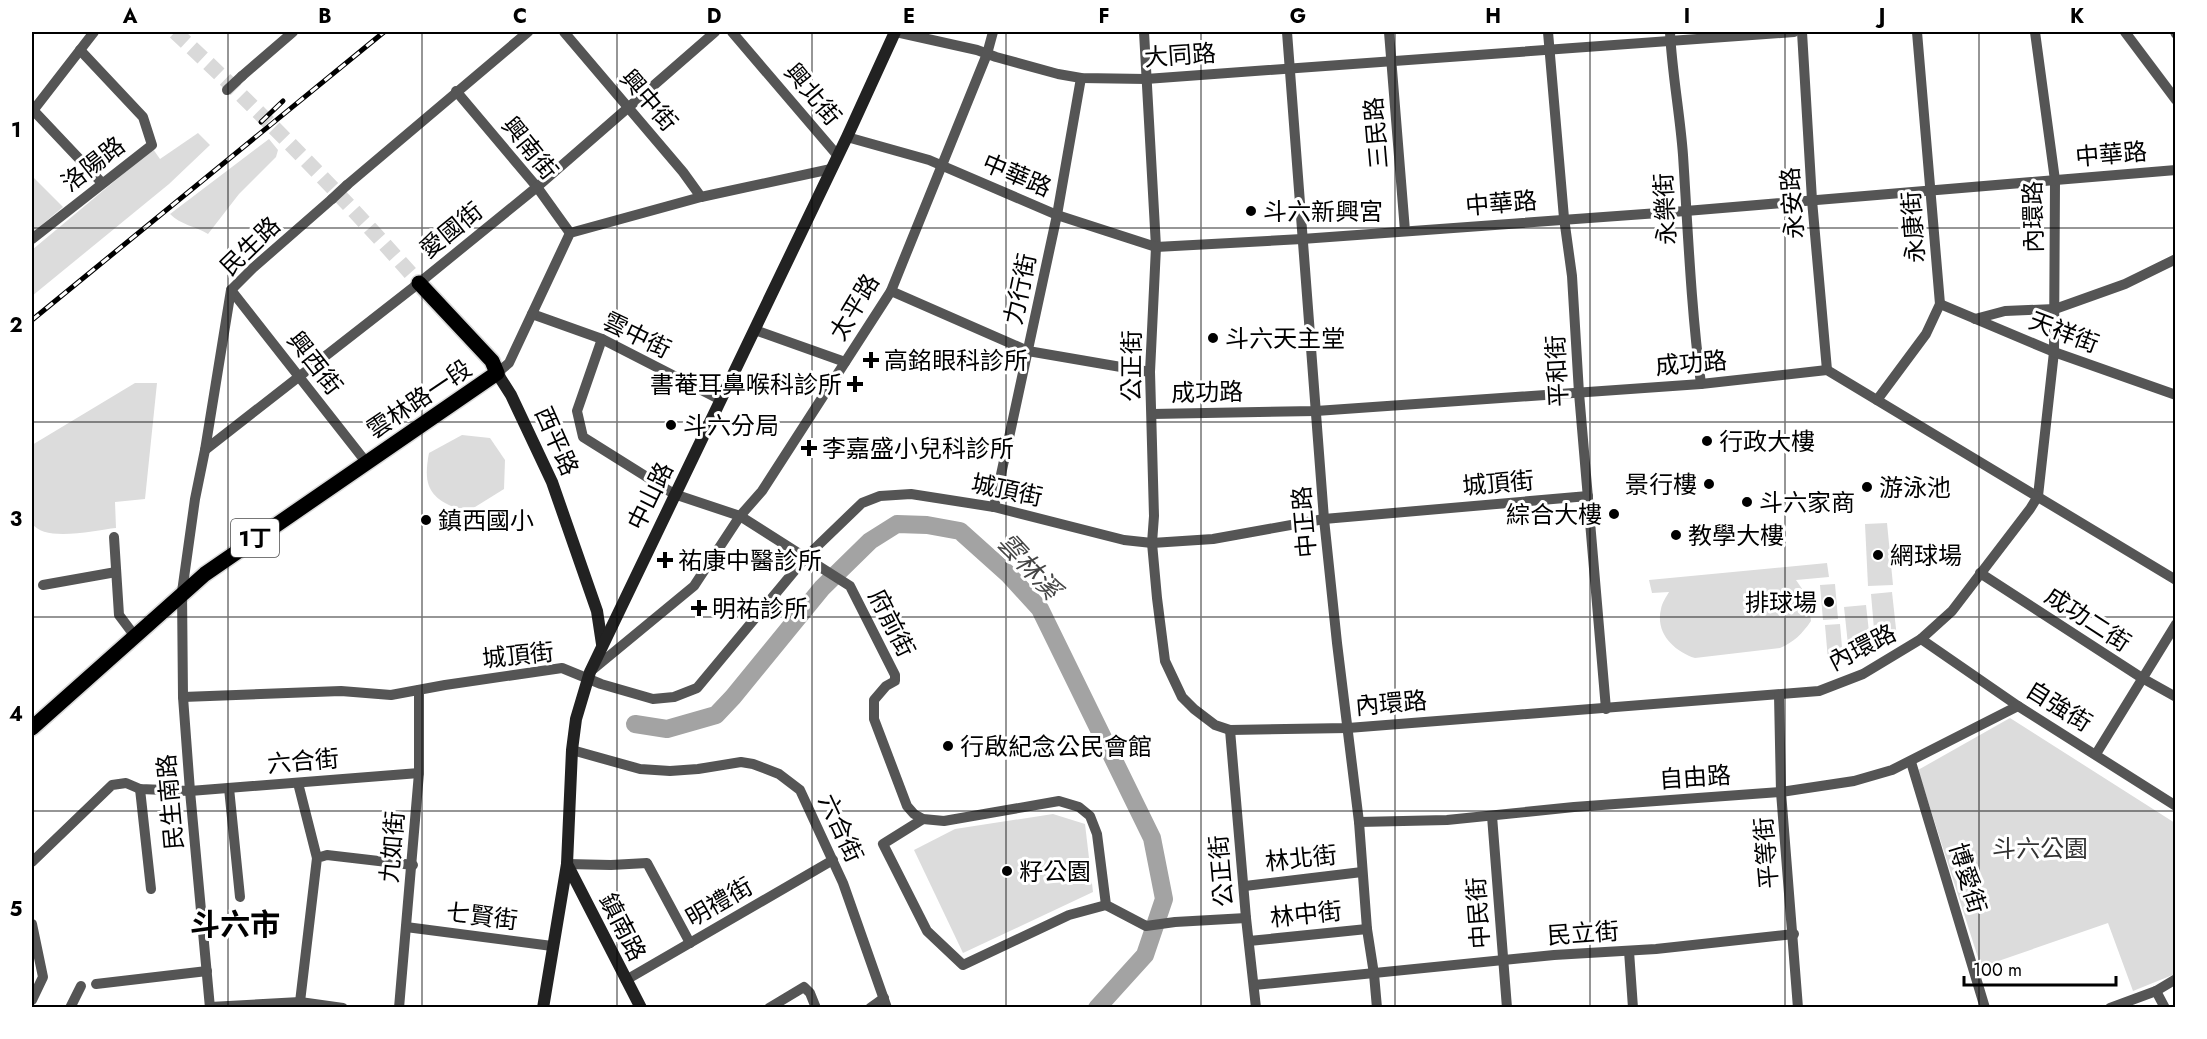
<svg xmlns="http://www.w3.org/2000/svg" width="2207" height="1039" font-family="Jost,'Noto Sans TC',sans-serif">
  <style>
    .green { fill: #dcdcdc }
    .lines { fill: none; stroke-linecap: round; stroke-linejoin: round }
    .river { stroke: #a3a3a3; stroke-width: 18 }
    .primary-tunnel { stroke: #d9d9d9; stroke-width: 15; stroke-dasharray: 15 8; stroke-linecap: butt }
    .primary-casing { stroke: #dbdbdb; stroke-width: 18 }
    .street { stroke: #555; stroke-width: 10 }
    .secondary { stroke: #222; stroke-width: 12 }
    .primary { stroke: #000; stroke-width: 15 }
    .rail-casing { stroke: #000; stroke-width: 5 }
    .rail { stroke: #fff; stroke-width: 3; stroke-dasharray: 9; stroke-linecap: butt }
    .street-bridge { stroke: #555; stroke-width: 10 }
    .grid { fill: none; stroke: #000; stroke-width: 1.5; stroke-opacity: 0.55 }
    .poi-dot { fill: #000; stroke: #fff; stroke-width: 2 }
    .labels { text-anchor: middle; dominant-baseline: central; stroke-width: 6; stroke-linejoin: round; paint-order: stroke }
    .shield { fill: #fff; stroke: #4c4c4c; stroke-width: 1.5 }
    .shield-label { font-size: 22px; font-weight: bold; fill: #000 }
    .street-label { font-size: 24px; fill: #000; stroke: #fff }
    .poi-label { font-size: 24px; fill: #000; stroke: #fff; text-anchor: start }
    .park-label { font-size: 24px; fill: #333; stroke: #fff }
    .water-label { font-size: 26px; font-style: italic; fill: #444; stroke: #fff }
    .district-label { font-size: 30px; font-weight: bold; fill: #000; stroke: #fff }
    .neatline { fill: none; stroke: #000; stroke-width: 2 }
    .grid-label { font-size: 20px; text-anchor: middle; font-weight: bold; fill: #000 }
  </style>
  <rect width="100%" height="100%" fill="#fff"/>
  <g class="green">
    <path d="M198,133L210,145L169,184L32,296V250L153,149L160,159Z"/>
    <path d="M269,139L278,150L276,157L239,194L208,234C195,226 181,225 170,214Z"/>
    <path d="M32,176L63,207L32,233Z"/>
    <path d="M135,383H157L145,499L115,502L116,528C95,530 44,543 32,523V445Z"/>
    <path d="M462,435L490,438L505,460L504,489L467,512C431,500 422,489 429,453Z"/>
    <path d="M1887,523L1893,585L1868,586L1865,524Z"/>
    <path d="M1827,563L1829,577L1796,580L1807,596L1811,621C1802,634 1794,642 1780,648L1695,658C1674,651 1655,633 1661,609C1662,603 1666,597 1669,592L1652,593L1649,580Z"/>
    <path d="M1835,584L1838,619L1823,620L1820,585Z"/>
    <path d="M1892,592L1897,638L1875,641L1871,594Z"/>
    <path d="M1866,605L1871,650L1849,654L1844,607Z"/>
    <path d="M1840,624L1843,659L1828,660L1825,625Z"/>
    <path d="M2010,718L2175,823V974L2133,991L2108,923L1981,967L1918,770Z"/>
    <path d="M1053,814L1085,824L1093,892L963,953L914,850L955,829Z"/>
  </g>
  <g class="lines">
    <path class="river" d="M635,724L667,729L716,715L733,697L822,588L870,541L897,524L927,525L960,531L1008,574L1040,609L1152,838L1164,899L1145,955L1097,1008"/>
    <path class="primary-tunnel" d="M175,32C260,111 342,195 419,283"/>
    <g class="primary-casing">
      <path id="primary" d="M32,728L205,574L497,373L492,361L419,283"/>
    </g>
    <g class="street">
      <path d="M564,32L683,172L701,197"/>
      <path d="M732,32L838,156"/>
      <path d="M896,32L977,50L996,57L1058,74L1081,78L1146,79L1794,32"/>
      <path d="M1144,32L1156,247L1150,372L1154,516L1152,543L1157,598L1165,661L1182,697L1194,709L1215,725L1230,730L1348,728L1819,691L1863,674L1921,639L1952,611L2030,509L2038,496L2054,352L2055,180L2035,32"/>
      <path d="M1287,32L1324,519L1337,643L1359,822L1367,929L1374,974L1377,1008"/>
      <path d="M1389,32L1405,231"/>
      <path d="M1548,32L1564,218L1572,276L1579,393L1606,709"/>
      <path d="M1670,32C1672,73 1680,114 1683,155C1688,232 1691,308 1701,384"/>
      <path d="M1802,32L1812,200L1827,370"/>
      <path d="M2125,32L2176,100"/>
      <path d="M2175,32L2176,34"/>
      <path d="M242,76L293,32"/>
      <path d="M456,91L537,187L570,233"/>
      <path d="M33,110L102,183"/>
      <path d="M32,112L94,32"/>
      <path d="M847,137L929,160L1057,215L1156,247L1302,239L1686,211L2176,170"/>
      <path d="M347,185L528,32"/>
      <path d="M32,239L152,145L143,117L80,50"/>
      <path d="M231,290L366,462"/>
      <path d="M891,291L1028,351L1150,372"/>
      <path d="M1940,304L2054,352L2176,395"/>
      <path d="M532,314L602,339L721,400"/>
      <path d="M1975,319L2005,311L2055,309L2125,284L2176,259"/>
      <path d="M755,330L845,362"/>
      <path d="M602,339L577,411L583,437L674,494L740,516L850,586L895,675V681L886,686L874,700V719L907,806L914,814L923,819L944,821L1059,801L1079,807L1090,816L1097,834L1106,905L1146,926L1175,922L1246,918"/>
      <path d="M497,373L509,363L570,233L701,197L831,169"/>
      <path d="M1877,400L1926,334L1940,304L1917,32"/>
      <path d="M1152,414L1316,411L1701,384L1827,370L2176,580"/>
      <path d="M205,450L419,283L537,187L715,32"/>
      <path d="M994,507L1057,215L1081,78"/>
      <path d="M114,537L119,615L134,635"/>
      <path d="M1980,573L2142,678L2176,697"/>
      <path d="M43,585L116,572"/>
      <path d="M1921,639L2018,706L2176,806"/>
      <path d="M591,671L694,586L740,516L762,491L891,291L987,54L993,32"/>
      <path d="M1779,695L1781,792L1798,1008"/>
      <path d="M183,697L341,691L391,695L445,685L562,668L601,684L653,699L674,697L697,688L806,557L862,503L880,496L911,494L994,507L1124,540L1152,543L1213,539L1324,519L1588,496"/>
      <path d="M1230,730L1246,918L1256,1008"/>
      <path d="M572,750L640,769L670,771L698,769L741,762L753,764L779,774L800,790L843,883L887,1008"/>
      <path d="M2096,754L2176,624"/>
      <path d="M1911,762L1985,1008"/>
      <path d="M298,783L317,858"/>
      <path d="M229,788L240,897"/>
      <path d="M140,789L151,889"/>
      <path d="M1492,816L1507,1008"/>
      <path d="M923,819L883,844L927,931L963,965L1069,915L1106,905"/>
      <path d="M1359,822L1447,820L1574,807L1781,792L1854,781L1892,770L2018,706"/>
      <path d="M32,862L112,785L126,783L140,789L190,791L419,773"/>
      <path d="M567,864L611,865L647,863L690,943"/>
      <path d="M1245,886L1362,872"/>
      <path d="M32,924L43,977L32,1000"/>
      <path d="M406,927L552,946"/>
      <path d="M1249,941L1367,929"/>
      <path d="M1629,951L1633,1008"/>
      <path d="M626,980L833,860"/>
      <path d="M96,984L207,971"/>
      <path d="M1254,985L1554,955L1656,949L1794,934"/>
      <path d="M2156,991L2165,1008"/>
      <path d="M300,1002L317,858L327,855L413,865"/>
      <path d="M210,1007L300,1002L343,1008"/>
      <path d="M70,1008L81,986"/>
      <path d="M210,1008L190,791L183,697L182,592L195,499L205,450L231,290L253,268L332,199"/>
      <path d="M399,1008L419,773V690"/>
      <path d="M769,1008L804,987L810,993L816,1008"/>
      <path d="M870,1008L884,998"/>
      <path d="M2110,1008L2156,991L2176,979"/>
    </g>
    <g class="secondary">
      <path d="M497,373L511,395L552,482L597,611L602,644"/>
      <path d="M567,864L641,1008"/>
      <path d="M543,1008L567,864L572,750L576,719L590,672L847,137L895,32"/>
    </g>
    <use href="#primary" class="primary"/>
    <g class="rail-casing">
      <g id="rail">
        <path d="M261,122L283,101"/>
        <path d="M32,320L384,32"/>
      </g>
    </g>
    <use href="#rail" class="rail"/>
    <g class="street-bridge">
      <path d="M227,90L242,76"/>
      <path d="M332,199L347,185"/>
    </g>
  </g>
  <path class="grid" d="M228,32V1008M422,32V1008M617,32V1008M812,32V1008M1006,32V1008M1201,32V1008M1395,32V1008M1590,32V1008M1785,32V1008M1979,32V1008M32,228H2176M32,422H2176M32,617H2176M32,811H2176"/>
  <g class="poi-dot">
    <circle cx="1251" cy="211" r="6"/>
    <circle cx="1213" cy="338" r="6"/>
    <path d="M868 351h6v6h6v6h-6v6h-6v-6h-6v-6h6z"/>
    <path d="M852 375h6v6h6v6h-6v6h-6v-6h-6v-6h6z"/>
    <circle cx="671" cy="425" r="6"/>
    <circle cx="1707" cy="441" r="6"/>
    <path d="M806 439h6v6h6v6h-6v6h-6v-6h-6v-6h6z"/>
    <circle cx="1709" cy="484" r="6"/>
    <circle cx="1867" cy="487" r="6"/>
    <circle cx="1747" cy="502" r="6"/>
    <circle cx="1614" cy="514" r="6"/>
    <circle cx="426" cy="520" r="6"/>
    <circle cx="1676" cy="535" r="6"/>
    <circle cx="1878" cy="555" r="6"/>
    <path d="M662 551h6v6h6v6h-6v6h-6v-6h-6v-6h6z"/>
    <circle cx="1829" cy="602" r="6"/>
    <path d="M696 599h6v6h6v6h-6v6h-6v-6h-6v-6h6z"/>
    <circle cx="948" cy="746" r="6"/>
    <circle cx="1007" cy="871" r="6"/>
  </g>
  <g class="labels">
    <rect class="shield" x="231" y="519" width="48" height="38" rx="4.5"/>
    <g class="shield-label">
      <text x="255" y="538">1丁</text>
    </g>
    <g class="street-label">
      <text transform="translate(1180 55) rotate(-4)">大同路</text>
      <text transform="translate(813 94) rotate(50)">興北街</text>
      <text transform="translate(649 100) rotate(49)">興中街</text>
      <text transform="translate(1376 133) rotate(-95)">三民路</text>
      <text transform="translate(530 148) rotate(51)">興南街</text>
      <text transform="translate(2111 154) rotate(-5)">中華路</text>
      <text transform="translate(93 164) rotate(-38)">洛陽路</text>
      <text transform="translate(1017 175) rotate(23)">中華路</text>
      <text transform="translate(1501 203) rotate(-5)">中華路</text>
      <text transform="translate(1792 203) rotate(-94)">永安路</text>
      <text transform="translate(1665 209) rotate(-93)">永樂街</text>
      <text transform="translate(2033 217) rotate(-91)">內環路</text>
      <text transform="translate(1913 227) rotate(-94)">永康街</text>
      <text transform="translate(451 230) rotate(-39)">愛國街</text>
      <text transform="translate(250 246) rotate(-44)">民生路</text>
      <text transform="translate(1020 289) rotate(-78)">力行街</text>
      <text transform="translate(854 307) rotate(-59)">太平路</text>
      <text transform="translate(2064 332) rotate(21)">天祥街</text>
      <text transform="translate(637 335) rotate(26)">雲中街</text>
      <text transform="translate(315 363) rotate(52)">興西街</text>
      <text transform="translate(1691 363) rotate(-5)">成功路</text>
      <text transform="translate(1131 366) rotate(-90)">公正街</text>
      <text transform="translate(1557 371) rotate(-93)">平和街</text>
      <text transform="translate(1207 392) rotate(-1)">成功路</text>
      <text transform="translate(419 399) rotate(-34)">雲林路一段</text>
      <text transform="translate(557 441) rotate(66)">西平路</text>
      <text transform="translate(1498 483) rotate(-5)">城頂街</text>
      <text transform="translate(1007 490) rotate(12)">城頂街</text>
      <text transform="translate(650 496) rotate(-64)">中山路</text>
      <text transform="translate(1304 522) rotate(-95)">中正路</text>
      <text transform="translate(2088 619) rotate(33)">成功二街</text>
      <text transform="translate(892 623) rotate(63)">府前街</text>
      <text transform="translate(1862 647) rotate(-27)">內環路</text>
      <text transform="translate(518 655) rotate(-6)">城頂街</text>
      <text transform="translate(1391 703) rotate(-5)">內環路</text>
      <text transform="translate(2059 706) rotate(32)">自強街</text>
      <text transform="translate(303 761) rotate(-5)">六合街</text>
      <text transform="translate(1695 777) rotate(-4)">自由路</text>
      <text transform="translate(170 802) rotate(-95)">民生南路</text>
      <text transform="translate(841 828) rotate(65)">六合街</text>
      <text transform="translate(392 847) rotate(-85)">九如街</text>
      <text transform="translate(1766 853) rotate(-95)">平等街</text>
      <text transform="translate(1301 858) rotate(-6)">林北街</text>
      <text transform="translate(1221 871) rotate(-95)">公正街</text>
      <text transform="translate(1968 878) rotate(73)">博愛街</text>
      <text transform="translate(719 902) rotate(-30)">明禮街</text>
      <text transform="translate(1478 913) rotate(-94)">中民街</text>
      <text transform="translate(1306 914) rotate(-6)">林中街</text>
      <text transform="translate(482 916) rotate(7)">七賢街</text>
      <text transform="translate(623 927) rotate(63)">鎮南路</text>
      <text transform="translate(1583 933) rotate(-4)">民立街</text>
    </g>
    <g class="poi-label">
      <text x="1263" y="211">斗六新興宮</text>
      <text x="1225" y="338">斗六天主堂</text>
      <text x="884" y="360">高銘眼科診所</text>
      <text x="842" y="384" text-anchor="end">書菴耳鼻喉科診所</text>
      <text x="683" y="425">斗六分局</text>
      <text x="1719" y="441">行政大樓</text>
      <text x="822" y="448">李嘉盛小兒科診所</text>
      <text x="1697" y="484" text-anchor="end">景行樓</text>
      <text x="1879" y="487">游泳池</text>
      <text x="1759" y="502">斗六家商</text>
      <text x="1602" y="514" text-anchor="end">綜合大樓</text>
      <text x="438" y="520">鎮西國小</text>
      <text x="1688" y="535">教學大樓</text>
      <text x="1890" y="555">網球場</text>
      <text x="678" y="560">祐康中醫診所</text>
      <text x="1817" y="602" text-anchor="end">排球場</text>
      <text x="712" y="608">明祐診所</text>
      <text x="960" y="746">行啟紀念公民會館</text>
      <text x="1019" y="871">籽公園</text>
    </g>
    <g class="park-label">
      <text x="2040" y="848">斗六公園</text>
    </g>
    <g class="water-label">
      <text transform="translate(1029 566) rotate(47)">雲林溪</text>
    </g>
    <g class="district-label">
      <text x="235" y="924">斗六市</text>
    </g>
  </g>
  <rect width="2207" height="1039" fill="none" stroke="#ffffff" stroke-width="66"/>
  <path d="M1964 976v9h152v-9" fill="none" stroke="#000000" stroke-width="3"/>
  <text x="1973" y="976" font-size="18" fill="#000000" stroke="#ffffff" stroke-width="4.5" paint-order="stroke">100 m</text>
  <rect x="33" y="33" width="2141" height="973" class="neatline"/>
  <g class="grid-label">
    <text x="130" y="23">A</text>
    <text x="325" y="23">B</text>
    <text x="520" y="23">C</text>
    <text x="714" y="23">D</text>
    <text x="909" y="23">E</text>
    <text x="1104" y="23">F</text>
    <text x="1298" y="23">G</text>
    <text x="1493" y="23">H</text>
    <text x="1687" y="23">I</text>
    <text x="1882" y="23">J</text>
    <text x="2077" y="23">K</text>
    <text x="16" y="137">1</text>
    <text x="16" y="332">2</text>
    <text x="16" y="526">3</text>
    <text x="16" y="721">4</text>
    <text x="16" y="916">5</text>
  </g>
</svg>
